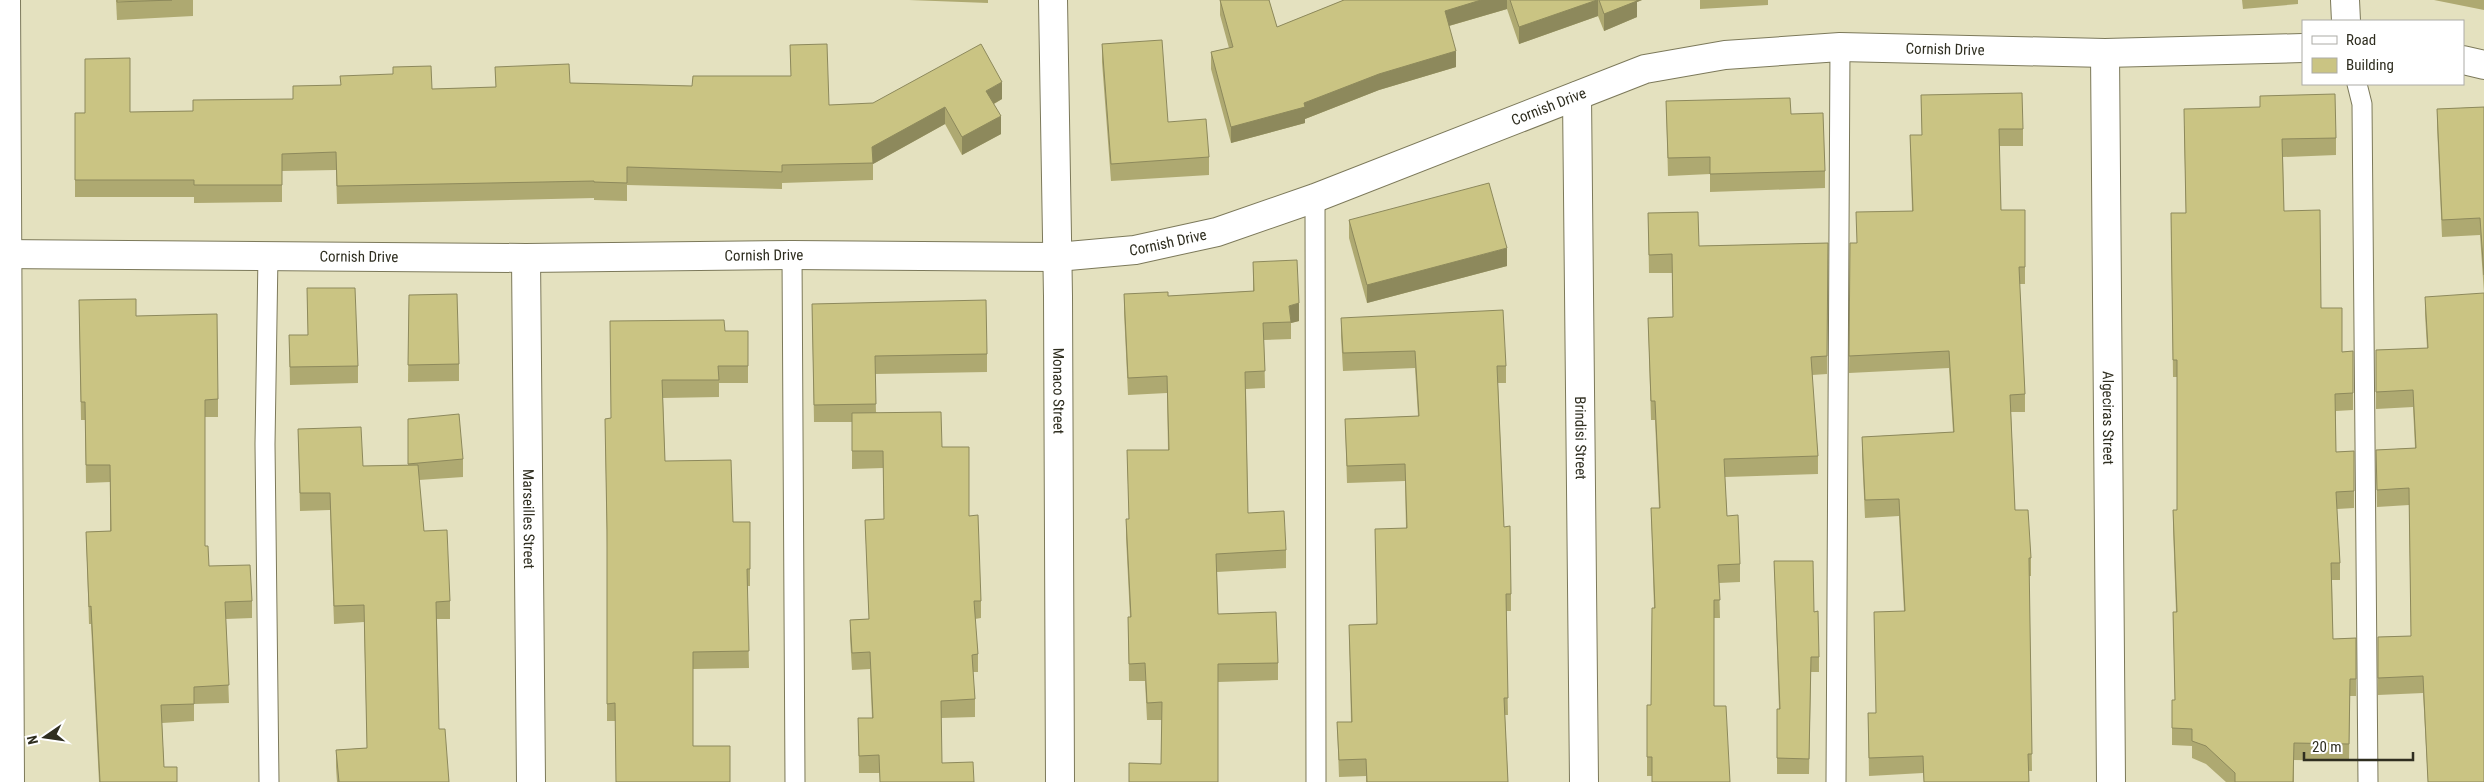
<svg xmlns="http://www.w3.org/2000/svg" width="2484" height="782" font-family="'Roboto Condensed',sans-serif">
  <style>
    .lines { fill: none; stroke-linecap: round; stroke-linejoin: round }
    .lane-casing { stroke: #7c795a; stroke-width: 21 }
    .street-casing { stroke: #7c795a; stroke-width: 30 }
    .secondary-casing { stroke: #7c795a; stroke-width: 30 }
    .lane { stroke: #fff; stroke-width: 19 }
    .street { stroke: #fff; stroke-width: 28 }
    .secondary { stroke: #fff; stroke-width: 28 }
    .wall { fill: #aea971 }
    .shaded-wall { fill: #8d895c }
    .building { fill: #cac483; stroke: #8d895c }
    .labels { text-anchor: middle; dominant-baseline: central; stroke-width: 4; stroke-linejoin: round; paint-order: stroke }
    .street-label { font-size: 15px; fill: #2f2e20; stroke: #fff }
  </style>
  <rect width="100%" height="100%" fill="#e4e1bf"/>
  <g class="lines">
    <g class="lane-casing">
      <g id="lane">
        <path d="M2357,84L2362,104L2368,782"/>
        <path d="M1315,198L1316,782"/>
        <path d="M268,255L265,444L269,782"/>
        <path d="M792,255L795,782"/>
        <path d="M1836,782L1840,47"/>
      </g>
    </g>
    <g class="street-casing">
      <g id="street">
        <path id="s1" d="M1053,0L1058,296L1060,782"/>
        <path d="M2345,0L2346,21"/>
        <path id="s2" d="M2105,53L2111,782"/>
        <path d="M2463,60L2484,65"/>
        <path id="s3" d="M1577,96L1584,782"/>
        <path id="s4" d="M0,254L526,258L792,255L1057,257L1135,250L1217,232L1315,198L1645,69L1725,55L1840,47L2105,53L2303,48"/>
        <path id="s5" d="M526,258L531,782"/>
      </g>
    </g>
    <g class="secondary-casing">
      <path id="secondary" d="M6,0L10,782"/>
    </g>
    <use href="#lane" class="lane"/>
    <use href="#street" class="street"/>
    <use href="#secondary" class="secondary"/>
  </g>
  <g class="wall">
    <path d="M116,0H193V16L117,20Z"/>
    <path d="M909,0H988V3Z"/>
    <path d="M1220,0H1269L1277,27L1344,0H1642L1637,2V17L1604,31L1598,16L1519,44L1507,9L1449,26L1456,67L1379,90L1305,119V123L1231,143L1211,69V52L1229,48L1220,15Z"/>
    <path d="M1700,0H1768V5L1700,9Z"/>
    <path d="M2242,0H2298V4L2243,9Z"/>
    <path d="M2434,0H2484V10Z"/>
    <path d="M1102,44L1168,122L1209,157V175L1111,181L1102,62Z"/>
    <path d="M790,45L829,105L1002,99L994,104L1001,134L962,155L945,124L873,164V180L782,183V189L627,185V201L594,200V198L337,204L336,170L282,171V202L194,203V197H75V113L130,112L193,111L293,99V86L432,89L496,87L495,67L570,83L692,86L791,76Z"/>
    <path d="M1921,95L2023,129V146H1999L2001,210H2025V284H2019L2025,394V412H2011L2015,510L2031,558V576H2029L2032,771H2029V782H1924L1923,773L1869,776L1868,713H1876L1904,611L1899,516L1865,518L1862,454V437L1953,432L1949,368L1849,373L1850,243H1857L1912,211L1910,135H1922Z"/>
    <path d="M1666,101L1791,114L1825,171V188L1710,192V174L1668,176Z"/>
    <path d="M2484,107V293L2480,235L2442,237L2437,126V109Z"/>
    <path d="M2184,126L2336,138V155L2283,157L2284,211L2321,308L2342,352L2353,351V410L2336,411V452L2354,451V508L2337,509L2340,563V580H2332L2333,639L2356,638V696H2350L2349,761L2294,760V782H2226L2206,764L2192,758V746L2172,745V700H2175L2173,612H2176L2173,527V510H2177V377H2173L2171,213H2186Z"/>
    <path d="M1648,213L1699,246L1828,243L1827,374L1812,375L1818,456V474L1725,477L1727,516L1740,564V582L1719,583L1720,618H1714L1652,776H1647V705H1651L1654,608L1651,508H1659L1655,420H1651L1648,318L1673,317L1672,273H1649Z"/>
    <path d="M1349,220L1507,266L1367,303L1349,238Z"/>
    <path d="M1253,262L1299,321L1291,323V339L1264,340L1265,388L1246,389L1248,513L1286,550V568L1217,572L1218,614L1278,663V680L1218,682L1161,764L1162,720H1147L1145,681H1129L1128,617H1130L1126,537V519H1129L1127,450H1168L1167,393L1128,395L1124,312V294L1168,296L1253,291Z"/>
    <path d="M307,288L358,366V383L290,385L289,335H308Z"/>
    <path d="M409,295L459,364V381L408,382Z"/>
    <path d="M2425,297L2484,782H2428L2423,693L2378,695V637L2411,636L2409,505L2377,507L2376,450L2415,448L2413,407L2376,409V350L2427,348L2425,314Z"/>
    <path d="M79,300L136,316L218,399V417H205V546L209,566L252,601V618L226,619L229,703L194,704V721L162,723L164,767L177,782H99L91,624H89L86,532L110,531V482L86,483L85,420H81Z"/>
    <path d="M812,304L987,354V372L875,374L876,412L942,447L969,516L981,601V618L975,619L978,654V672H973L975,699V717L941,718L879,773H859L858,718H872L870,669L852,670L850,638V620L869,619L865,520L884,519L883,468L852,469V422H814Z"/>
    <path d="M1341,318L1506,366V383H1498L1504,527L1511,594V611H1506L1508,715H1505L1508,782H1366V776L1339,777L1337,722H1351L1349,625L1376,624L1406,528L1405,481L1347,483L1345,419L1418,416L1415,368L1343,371L1341,336Z"/>
    <path d="M725,331H748V383H719V397L663,398L665,461L733,522H750V586H747L749,668L693,669V746L730,782L615,721H607V547L605,419L611,418Z"/>
    <path d="M408,419L463,459V477L419,480L424,531L450,601V619H437L439,729L449,782H337L336,767V750L367,748L364,622L334,624L330,510L300,511L298,429L363,466L408,465Z"/>
    <path d="M1774,561L1814,612L1819,657V672H1811L1809,774H1777V709H1779Z"/>
  </g>
  <g class="shaded-wall">
    <path d="M1481,0H1507V9L1445,27V11Z"/>
    <path d="M1597,0H1598V16L1519,44V27Z"/>
    <path d="M1632,0H1642L1637,2V17L1604,31V14Z"/>
    <path d="M1456,51V67L1379,90L1305,119V123L1231,143V127L1304,103L1379,74Z"/>
    <path d="M1002,82V99L986,108V91Z"/>
    <path d="M945,107V124L873,164L872,147Z"/>
    <path d="M1001,116V134L962,155V137Z"/>
    <path d="M1507,248V266L1367,303V285Z"/>
    <path d="M1299,303V321L1291,323L1289,306Z"/>
  </g>
  <g class="building">
    <path d="M117,0H172L117,2Z"/>
    <path d="M1220,0H1269L1277,27L1344,0H1481L1445,11L1456,51L1379,74L1304,103L1305,107L1231,127L1211,52L1233,47Z"/>
    <path d="M1510,0H1597L1519,27Z"/>
    <path d="M1599,0H1637V1L1604,14Z"/>
    <path d="M1162,40L1168,122L1206,119L1209,157L1111,164L1102,44Z"/>
    <path d="M827,44L829,105L873,103L981,44L1002,82L986,91L1001,116L962,137L945,107L872,147L873,163L782,165V172L627,167V183L594,182V181L337,186L336,152L282,154V185H194V180H75V113H85V59L130,58V112L193,111V100L293,99V86L341,85L340,76L393,74V67L431,66L432,89L496,87L495,67L569,64L570,83L692,86L693,76H791L790,45Z"/>
    <path d="M2022,93L2023,129H1999L2001,210H2025V267H2019L2025,394L2010,395L2015,510H2028L2031,558H2029L2032,754H2028L2029,782H1924L1923,756L1869,758L1868,713H1876L1874,612L1905,611L1899,499L1865,500L1862,437L1954,432L1949,351L1849,356L1850,243H1857L1856,212L1913,211L1910,135H1922L1921,95Z"/>
    <path d="M2335,94L2336,138L2282,139L2284,211L2320,210L2321,308H2342V352L2353,351V393L2335,394L2336,452L2354,451V491L2336,492L2340,563H2331L2333,639L2356,638V679H2350L2349,744L2294,743L2293,782H2235V773L2206,746L2192,741V729L2172,728V700H2175L2173,612H2177L2173,510H2177V360H2173L2171,213H2186L2184,109L2260,107V96Z"/>
    <path d="M1790,98L1791,114L1823,113L1825,171L1710,174V157L1668,158L1666,101Z"/>
    <path d="M2484,107V275L2480,218L2442,220L2437,109Z"/>
    <path d="M1489,183L1507,248L1367,285L1349,220Z"/>
    <path d="M1698,212L1699,246L1828,243L1827,356L1811,357L1818,456L1724,459L1727,516L1738,515L1740,564L1718,565L1720,600H1714V706H1726L1730,782H1652V757H1647V705H1651L1652,608H1655L1651,508H1660L1655,401H1651L1648,318L1673,317L1672,254L1649,255L1648,213Z"/>
    <path d="M1297,260L1299,303L1289,306L1291,322L1263,323L1265,371L1245,372L1248,513L1284,511L1286,550L1216,554L1218,614L1276,612L1278,663L1218,664V782H1129V763L1161,764L1162,702L1147,703L1145,663L1129,664L1128,617H1131L1126,519H1129L1127,450H1169L1167,376L1128,378L1124,294L1168,292V296L1254,291L1253,262Z"/>
    <path d="M307,288H355L358,366L290,367L289,335H308Z"/>
    <path d="M2484,293V782H2428L2423,676L2378,678V637L2411,636L2409,488L2377,490L2376,450L2416,448L2413,390L2376,392V350L2428,348L2425,297Z"/>
    <path d="M457,294L459,364L408,365L409,295Z"/>
    <path d="M136,299V316L217,314L218,399L205,400V546H208L209,566L250,565L252,601L225,602L229,685L194,687V704L161,705L164,767H177V782H100L91,606L89,607L86,532L111,531L110,465H86L85,402H81L79,300Z"/>
    <path d="M986,300L987,354L875,356L876,404L814,405L812,304Z"/>
    <path d="M1503,310L1506,366H1497L1504,527L1510,526L1511,594H1506L1508,698H1504L1508,782H1367L1366,759L1339,760L1337,722H1352L1349,625L1377,624L1375,529L1407,528L1405,464L1347,466L1345,419L1419,416L1415,351L1343,353L1341,318Z"/>
    <path d="M724,320L725,331H748V366H718L719,380H662L665,461L731,460L733,522H750V569H747L749,651L693,652V746H730V782H616L615,703L607,704V530L605,419L611,418L610,321Z"/>
    <path d="M941,412L942,447H969V516L978,515L981,601H974L978,654L972,655L975,699L941,701L942,763L973,762L974,782H880L879,755L859,756L858,718H873L870,652L852,653L850,620L869,619L865,520L884,519L883,451H852V413Z"/>
    <path d="M459,414L463,459L408,464V419Z"/>
    <path d="M361,427L363,466L418,465L424,531L447,530L450,601L436,602L439,729H445L449,782H339L336,750L367,748L364,605L334,606L330,493H300L298,429Z"/>
    <path d="M1774,561H1813L1814,612L1818,611L1819,657H1811L1809,759L1777,758V709H1780Z"/>
  </g>
  <g class="labels">
    <g class="street-label">
      <text stroke="none"><textPath href="#s4" startOffset="1979">Cornish Drive</textPath></text>
      <text stroke="none"><textPath href="#s4" startOffset="1574">Cornish Drive</textPath></text>
      <text stroke="none"><textPath href="#s4" startOffset="1169">Cornish Drive</textPath></text>
      <text stroke="none"><textPath href="#s4" startOffset="764">Cornish Drive</textPath></text>
      <text stroke="none"><textPath href="#s4" startOffset="359">Cornish Drive</textPath></text>
      <text stroke="none"><textPath href="#s1" startOffset="391">Monaco Street</textPath></text>
      <text stroke="none"><textPath href="#s2" startOffset="365">Algeciras Street</textPath></text>
      <text stroke="none"><textPath href="#s3" startOffset="342">Brindisi Street</textPath></text>
      <text stroke="none"><textPath href="#s5" startOffset="261">Marseilles Street</textPath></text>
    </g>
  </g>
  <rect x="2302" y="20" width="162" height="65" fill="#ffffff" stroke="#acaba6"/>
  <rect x="2312" y="36" width="25" height="8" fill="#ffffff" stroke="#acaba6"/>
  <text x="2346" y="45" font-size="15" fill="#2f2e20">Road</text>
  <rect x="2312" y="58" width="25" height="15" fill="#cac483" stroke="#acaba6"/>
  <text x="2346" y="70" font-size="15" fill="#2f2e20">Building</text>
  <g transform="translate(45 737) rotate(257)" stroke="#ffffff" stroke-width="4" paint-order="stroke">
  <path d="M0-4L9 19L0 12L-9 19Z" fill="#2f2e20"/>
  <text y="-8" font-size="14" font-weight="bold" text-anchor="middle" fill="#2f2e20">N</text>
  </g>
  <path d="M2304 752v8h109v-8" fill="none" stroke="#2f2e20" stroke-width="2.5"/>
  <text x="2312" y="752" font-size="15" fill="#2f2e20" stroke="#ffffff" stroke-width="4" paint-order="stroke">20 m</text>
</svg>
